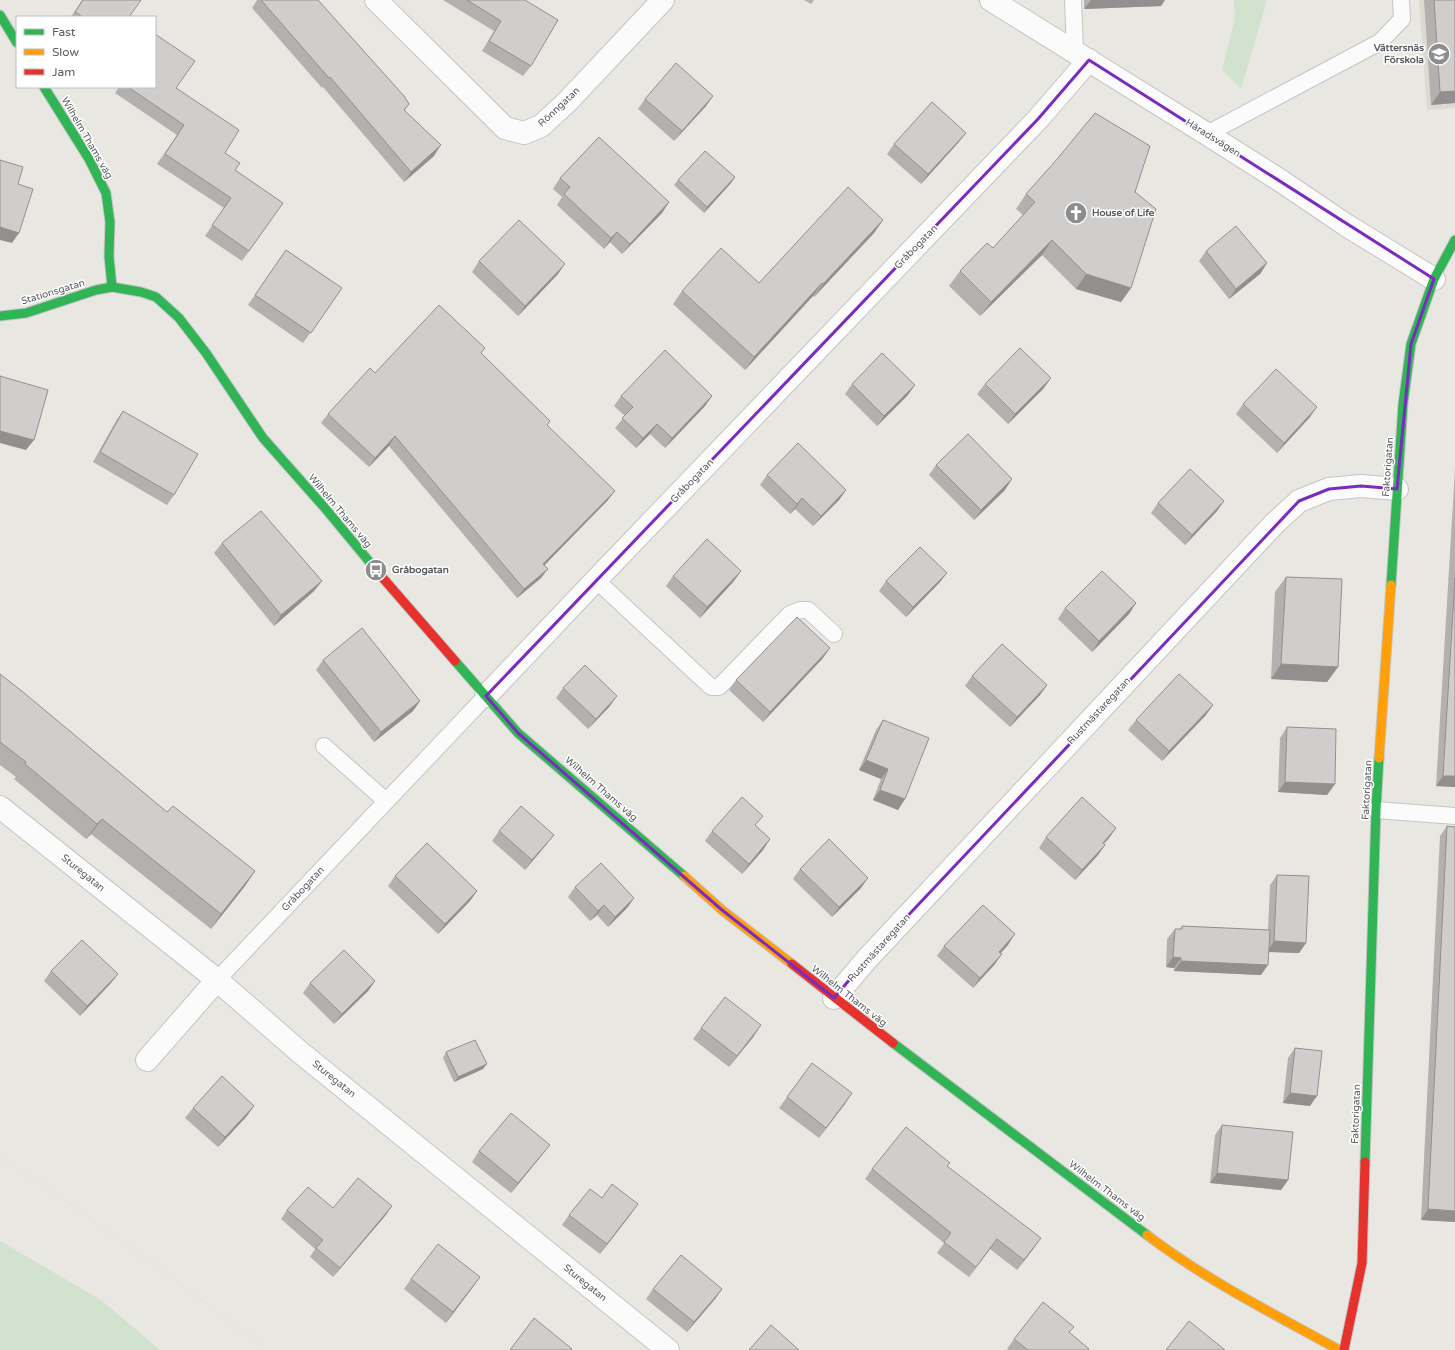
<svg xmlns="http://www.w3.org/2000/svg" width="1455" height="1350" font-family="'Varela Round',sans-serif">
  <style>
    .education { fill: #dbd9d2 }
    .green { fill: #d1e3cf }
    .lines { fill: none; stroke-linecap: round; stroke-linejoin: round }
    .lane-casing { stroke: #c5c5c5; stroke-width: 18 }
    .street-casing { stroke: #c5c5c5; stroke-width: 24 }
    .fast-casing { stroke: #c5c5c4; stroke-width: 11 }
    .slow-casing { stroke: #c5c5c4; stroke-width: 11 }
    .jam-casing { stroke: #c5c5c4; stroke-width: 11 }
    .lane { stroke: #fcfbfb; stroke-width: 16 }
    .street { stroke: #fcfbfb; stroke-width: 22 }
    .fast { stroke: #30b455; stroke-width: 9 }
    .slow { stroke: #ff9f0a; stroke-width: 9 }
    .jam { stroke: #e5322d; stroke-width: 9 }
    .rail { stroke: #e0e0df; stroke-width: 3; stroke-dasharray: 1 5; stroke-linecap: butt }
    .wall { fill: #b2b1af }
    .shaded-wall { fill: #91908f }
    .building { fill: #cfcecc; stroke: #91908f }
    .marked { fill: none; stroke: #7b2cbf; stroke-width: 3; stroke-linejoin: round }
    .labels { text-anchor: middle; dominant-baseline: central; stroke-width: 3; stroke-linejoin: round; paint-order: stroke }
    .poi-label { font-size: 10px; font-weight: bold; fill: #595c60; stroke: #fff; text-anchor: start }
    .street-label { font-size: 10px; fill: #595c60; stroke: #fff }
  </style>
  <rect width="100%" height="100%" fill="#e8e7e2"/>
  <path class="education" d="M1419,0H1455V108L1427,110Z"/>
  <g class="green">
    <path d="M1234,0H1267L1241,89L1222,70L1235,19Z"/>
    <path d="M0,1241L101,1300L160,1350H0Z"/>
  </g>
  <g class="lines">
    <g class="lane-casing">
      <g id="lane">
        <path d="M1073,0L1075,51"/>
        <path d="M1207,134L1380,42L1402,19L1401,0"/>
        <path d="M596,580L711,687H719L790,614L800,610H808L834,634"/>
        <path d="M324,746L386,801"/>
        <path d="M1376,810L1455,816"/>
        <path d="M217,980L486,696"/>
      </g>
    </g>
    <g class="street-casing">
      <g id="street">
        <path d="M376,0L505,128L524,133L541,126L567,102L663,0"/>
        <path d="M991,0L1207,134L1281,181L1346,225L1434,279"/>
        <path d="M486,696L596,580L1038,119L1089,60"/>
        <path d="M0,807L217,980L301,1053L668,1350"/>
        <path d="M834,998L867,959L1274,524L1299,501L1329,489L1361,486L1397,489"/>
        <path d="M147,1060L217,980"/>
      </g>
    </g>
    <g class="fast-casing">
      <g id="fast">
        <path d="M0,15L17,43"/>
        <path d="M44,87L89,159L106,193L110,222L109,256L112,287"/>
        <path d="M0,316L26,313L96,290L112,287L141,292L156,297L179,318L206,353L263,438L324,507L382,577"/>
        <path d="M1391,585L1403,404L1411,344L1434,279L1455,240"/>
        <path d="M455,661L518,733L684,876"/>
        <path d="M893,1043L1147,1235"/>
        <path d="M1365,1162L1376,810L1379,758"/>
      </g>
    </g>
    <g class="slow-casing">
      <g id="slow">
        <path d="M1379,758L1391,585"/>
        <path d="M684,876L722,910L792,964"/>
        <path d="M1147,1235C1206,1280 1274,1314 1339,1350"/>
      </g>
    </g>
    <g class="jam-casing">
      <g id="jam">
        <path d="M382,577L455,661"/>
        <path d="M792,964L893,1043"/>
        <path d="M1344,1350L1362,1263L1365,1162"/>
      </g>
    </g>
    <use href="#lane" class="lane"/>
    <use href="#street" class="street"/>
    <use href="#fast" class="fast"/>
    <use href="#slow" class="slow"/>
    <use href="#jam" class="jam"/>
    <path class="rail" d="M0,1157C92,1217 180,1283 267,1350"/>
  </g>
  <g class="wall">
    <path d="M82,0L129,17H71Z"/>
    <path d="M257,0H318L409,104L405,110L434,156L404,182L323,87L322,88L252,8Z"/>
    <path d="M443,0H525L531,66L523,76L482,51L494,31Z"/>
    <path d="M804,0H814L811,4Z"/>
    <path d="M1084,0H1165L1161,6L1084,9Z"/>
    <path d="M1424,0H1455V103L1431,105Z"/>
    <path d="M119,87H155L176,88L225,153L235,170L283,203L242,261L205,236L224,208L157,164L177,135L115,93Z"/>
    <path d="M713,96L706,106L674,141L638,109L645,99Z"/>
    <path d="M966,133L958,143L921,184L887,154L894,144Z"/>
    <path d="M735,177L731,183L704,213L674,185L678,180Z"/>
    <path d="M560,178L669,202L662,213L622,254L610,242L604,249L557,205L562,197L553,189Z"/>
    <path d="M1135,192L1131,288L1121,302L1076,289L1042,255L980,316L949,286L960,271L993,248L1023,215L1016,209L1026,194Z"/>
    <path d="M883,220L874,233L814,297L813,296L745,370L673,304L682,291L759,283Z"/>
    <path d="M286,250L342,288L303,343L248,305Z"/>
    <path d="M1206,251L1267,263L1260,274L1229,299L1199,261Z"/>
    <path d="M479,261L558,274L518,316L472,272Z"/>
    <path d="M481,353L550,421L547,425L608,500L544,565L541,578L517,598L389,446L369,467L321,423L328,414L375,373Z"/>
    <path d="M1051,378L1043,389L1008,424L977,394L985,384Z"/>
    <path d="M852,384L915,385L907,396L877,426L845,394Z"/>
    <path d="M621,396H712L705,406L665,448L650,434L636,448L615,428L625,416L614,406Z"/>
    <path d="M1243,404L1310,417L1277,453L1236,414Z"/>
    <path d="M123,411L174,495L167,505L93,462L116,421Z"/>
    <path d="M936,465L1005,490L974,520L929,475Z"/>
    <path d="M1455,469V787L1436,786Z"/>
    <path d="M767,475L846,490L839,500L813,526L795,509L790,514L760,485Z"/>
    <path d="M1224,501L1217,511L1185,545L1151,513L1158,503Z"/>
    <path d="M222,543L322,581L314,591L274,626L214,553Z"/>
    <path d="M947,573L939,583L906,617L879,591L886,581Z"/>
    <path d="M673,576L734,581L700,618L666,586Z"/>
    <path d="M1286,577L1338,667L1327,682L1271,679L1275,592Z"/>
    <path d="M1136,603L1129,614L1092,652L1058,619L1065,608Z"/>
    <path d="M823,658L763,722L729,690L736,680Z"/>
    <path d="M323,660L420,701L413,711L374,742L316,670Z"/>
    <path d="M0,674L167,812L255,871L245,886L211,929L91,834L86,839L14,779L16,777L0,765Z"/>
    <path d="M972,676L1047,685L1040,695L1010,727L965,686Z"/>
    <path d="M563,688L610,706L588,729L556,698Z"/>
    <path d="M1206,715L1162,761L1128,730L1136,720Z"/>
    <path d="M883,720L905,799L898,810L873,800L881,779L859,770L876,730Z"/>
    <path d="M1287,727L1335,784L1327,795L1278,792L1280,738Z"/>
    <path d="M756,826L770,839L763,850L742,874L705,841L712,831Z"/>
    <path d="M1447,826L1455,1222L1421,1220L1440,836Z"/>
    <path d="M1116,828L1109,838L1104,844L1105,845L1098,855L1075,880L1039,848L1046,837Z"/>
    <path d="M499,831L554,835L546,845L525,870L492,841Z"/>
    <path d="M800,869L861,888L832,917L793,879Z"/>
    <path d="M1277,875L1306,943L1299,953L1269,952L1261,975L1174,971V968L1166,967L1167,939L1175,929H1180L1182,926L1268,930L1270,885Z"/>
    <path d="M395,876L470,901L438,934L388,886Z"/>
    <path d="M575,887L634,898L627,908L608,927L597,915L590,921L568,897Z"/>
    <path d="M1008,945L1001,953L995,964L973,988L937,956L944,946Z"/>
    <path d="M51,971L118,974L110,984L80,1016L44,981Z"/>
    <path d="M375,981L368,991L334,1024L303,993L310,983Z"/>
    <path d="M701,1028L754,1036L729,1067L693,1039Z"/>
    <path d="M1295,1048L1310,1106L1283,1103L1288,1058Z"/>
    <path d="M446,1052L483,1069L454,1082L443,1058Z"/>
    <path d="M852,1093L819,1138L779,1108L787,1097Z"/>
    <path d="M193,1108L247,1116L218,1147L185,1118Z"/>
    <path d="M1222,1125L1288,1180L1281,1190L1210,1183L1215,1135Z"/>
    <path d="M479,1151L542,1155L511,1193L472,1162Z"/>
    <path d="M947,1166L1034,1248L1017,1270L990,1249L969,1277L937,1253L944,1243L865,1179L872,1169Z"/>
    <path d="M602,1198L631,1214L600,1254L562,1225L569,1215Z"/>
    <path d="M392,1206L385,1216L333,1277L310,1257L315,1249L281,1219L287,1210Z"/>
    <path d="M480,1277L446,1323L404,1289L411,1279Z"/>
    <path d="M653,1289H722L715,1299L687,1332L646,1299Z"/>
    <path d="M1070,1333L1088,1350H1008L1007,1349L1014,1339Z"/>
  </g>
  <g class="shaded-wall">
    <path d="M1091,0H1165L1161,6L1084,9Z"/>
    <path d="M1455,91V103L1431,105L1440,92Z"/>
    <path d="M713,96L706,106L674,141L682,131Z"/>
    <path d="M966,133L958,143L921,184L928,174Z"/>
    <path d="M441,145L434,156L404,182L411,172Z"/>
    <path d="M735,177L731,183L704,213L707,207Z"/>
    <path d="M669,202L662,213L622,254L630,244Z"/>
    <path d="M883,220L874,233L814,297L823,284Z"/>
    <path d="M0,227L19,233L12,243L0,240Z"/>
    <path d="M617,232L610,242L604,249L611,238Z"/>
    <path d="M1052,240L1042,255L980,316L991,302Z"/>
    <path d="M1267,263L1260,274L1229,299L1236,289Z"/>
    <path d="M565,264L558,274L518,316L525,306Z"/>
    <path d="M1086,274L1131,288L1121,302L1076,289Z"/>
    <path d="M822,283L813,296L745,370L754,357Z"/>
    <path d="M1051,378L1043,389L1008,424L1015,414Z"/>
    <path d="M915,385L907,396L877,426L884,416Z"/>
    <path d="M712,396L705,406L665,448L672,438Z"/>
    <path d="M1317,407L1310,417L1277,453L1284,443Z"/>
    <path d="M657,424L650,434L636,448L643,438Z"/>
    <path d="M0,431L34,440L26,450L0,443Z"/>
    <path d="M395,436L389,446L369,467L375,458Z"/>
    <path d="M1012,479L1005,490L974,520L981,510Z"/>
    <path d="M846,490L839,500L813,526L821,516Z"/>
    <path d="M615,491L608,500L537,573L543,564Z"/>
    <path d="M802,498L795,509L790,514L797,504Z"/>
    <path d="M1224,501L1217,511L1185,545L1192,535Z"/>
    <path d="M548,569L541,578L517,598L524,589Z"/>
    <path d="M741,571L734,581L700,618L707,607Z"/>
    <path d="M947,573L939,583L906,617L913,607Z"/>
    <path d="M322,581L314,591L274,626L281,615Z"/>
    <path d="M1136,603L1129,614L1092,652L1099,641Z"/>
    <path d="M830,648L823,658L763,722L770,712Z"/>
    <path d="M1281,664L1338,667L1327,682L1271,679Z"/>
    <path d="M1047,685L1040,695L1010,727L1017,717Z"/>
    <path d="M617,696L610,706L588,729L596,719Z"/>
    <path d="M420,701L413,711L374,742L381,732Z"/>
    <path d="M1213,705L1206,715L1162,761L1169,751Z"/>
    <path d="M866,760L888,769L881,779L859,770Z"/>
    <path d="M1443,776H1455V787L1436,786Z"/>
    <path d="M1285,782L1335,784L1327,795L1278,792Z"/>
    <path d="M880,790L905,799L898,810L873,800Z"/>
    <path d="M102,819L91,834L86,839L97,824Z"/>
    <path d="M1116,828L1109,838L1095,853L1103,843Z"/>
    <path d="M554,835L546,845L525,870L532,860Z"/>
    <path d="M770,839L763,850L742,874L749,864Z"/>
    <path d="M1105,845L1098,855L1075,880L1082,870Z"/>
    <path d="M255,871L245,886L211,929L221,914Z"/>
    <path d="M868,878L861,888L832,917L839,907Z"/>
    <path d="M477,891L470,901L438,934L445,924Z"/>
    <path d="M634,898L627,908L608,927L615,917Z"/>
    <path d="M604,905L597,915L590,921L598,911Z"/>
    <path d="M1015,934L1008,945L992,962L999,952Z"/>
    <path d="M1274,941L1306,943L1299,953L1267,952Z"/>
    <path d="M1002,954L995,964L973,988L980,978Z"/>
    <path d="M1173,957L1181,958L1174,968L1166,967Z"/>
    <path d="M1181,961L1268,965L1261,975L1174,971Z"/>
    <path d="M118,974L110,984L80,1016L87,1006Z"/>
    <path d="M375,981L368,991L334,1024L342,1014Z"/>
    <path d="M761,1025L754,1036L729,1067L737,1056Z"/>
    <path d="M487,1064L483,1069L454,1082L458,1077Z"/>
    <path d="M852,1093L845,1104L819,1138L826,1128Z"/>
    <path d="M1290,1093L1317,1096L1310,1106L1283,1103Z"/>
    <path d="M254,1106L247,1116L218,1147L225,1137Z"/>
    <path d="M550,1145L542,1155L511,1193L518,1183Z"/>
    <path d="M1217,1173L1288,1180L1281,1190L1210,1183Z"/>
    <path d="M638,1204L631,1214L600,1254L607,1244Z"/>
    <path d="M392,1206L385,1216L333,1277L340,1268Z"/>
    <path d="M1428,1209L1455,1211V1222L1421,1220Z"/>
    <path d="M1041,1238L1034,1248L1017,1270L1024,1260Z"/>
    <path d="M997,1239L990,1249L969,1277L976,1267Z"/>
    <path d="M480,1277L473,1287L446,1323L453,1312Z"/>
    <path d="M722,1289L715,1299L687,1332L694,1322Z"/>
  </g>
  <g class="building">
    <path d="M83,0H141L129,17H83L75,12Z"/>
    <path d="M261,0H318L404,96L409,104L404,110L441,145L411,172L330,77L329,78Z"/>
    <path d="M467,0H525L558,20L531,66L489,41L501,21Z"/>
    <path d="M1434,0H1455V91L1440,92Z"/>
    <path d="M155,34L195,61L176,88L239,130L225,153L240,163L235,170L283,203L249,251L212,225L231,198L165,154L184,125L128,87H155Z"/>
    <path d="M676,63L713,96L682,131L645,99Z"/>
    <path d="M932,102L966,133L928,174L894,144Z"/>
    <path d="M1095,113L1150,146L1135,192L1156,209L1131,288L1086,274L1052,240L991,302L960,271L987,243L993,248L1035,202L1026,194L1058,158Z"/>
    <path d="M599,137L669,202L630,244L617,232L611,238L564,194L570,187L560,178Z"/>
    <path d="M705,151L735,177L707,207L678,180Z"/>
    <path d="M0,160L23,167L18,184L33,189L19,233L0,227Z"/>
    <path d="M848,187L883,220L823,284L822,283L754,357L682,291L721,248L759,283Z"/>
    <path d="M519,220L565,264L525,306L479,261Z"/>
    <path d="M1236,226L1267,263L1236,289L1206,251Z"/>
    <path d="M286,250L342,288L311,333L255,295Z"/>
    <path d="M439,305L485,348L481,353L550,421L547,425L615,491L543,564L548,569L524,589L395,436L375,458L328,414L370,368L375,373Z"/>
    <path d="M1020,348L1051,378L1015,414L985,384Z"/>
    <path d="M665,350L712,396L672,438L657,424L643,438L622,418L633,407L621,396Z"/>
    <path d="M882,353L915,385L884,416L852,384Z"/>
    <path d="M1276,369L1317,407L1284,443L1243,404Z"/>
    <path d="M0,376L48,390L34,440L0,431Z"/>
    <path d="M123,411L198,454L174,495L100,452Z"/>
    <path d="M968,434L1012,479L981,510L936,465Z"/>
    <path d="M798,443L846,490L821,516L802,498L797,504L767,475Z"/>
    <path d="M1190,469L1224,501L1192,535L1158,503Z"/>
    <path d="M261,511L322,581L281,615L222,543Z"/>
    <path d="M707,539L741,571L707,607L673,576Z"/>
    <path d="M920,547L947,573L913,607L886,581Z"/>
    <path d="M1102,571L1136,603L1099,641L1065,608Z"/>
    <path d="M1286,577L1342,579L1338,667L1281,664Z"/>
    <path d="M1455,578V776H1443Z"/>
    <path d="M797,617L830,648L770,712L736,680Z"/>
    <path d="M362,628L420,701L381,732L323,660Z"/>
    <path d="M1002,644L1047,685L1017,717L972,676Z"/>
    <path d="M585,665L617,696L596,719L563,688Z"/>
    <path d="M0,674L23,692L167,812L173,806L255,871L221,914L102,819L97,824L25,764L26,762L0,742Z"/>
    <path d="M1179,674L1213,705L1169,751L1136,720Z"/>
    <path d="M883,720L929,738L905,799L880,790L888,769L866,760Z"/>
    <path d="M1287,727L1336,729L1335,784L1285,782Z"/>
    <path d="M742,797L763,816L755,825L770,839L749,864L712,831Z"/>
    <path d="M1082,797L1116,828L1103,843L1105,845L1082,870L1046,837Z"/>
    <path d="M521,806L554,835L532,860L499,831Z"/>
    <path d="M1447,826L1455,827V1211L1428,1209Z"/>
    <path d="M829,839L868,878L839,907L800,869Z"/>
    <path d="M427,843L477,891L445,924L395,876Z"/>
    <path d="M601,863L634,898L615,917L604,905L598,911L575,887Z"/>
    <path d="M1277,875L1309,876L1306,943L1274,941Z"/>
    <path d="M983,905L1015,934L999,952L1002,954L980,978L944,946Z"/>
    <path d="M1182,926L1270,930L1268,965L1181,961V958L1173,957L1175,929H1182Z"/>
    <path d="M82,940L118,974L87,1006L51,971Z"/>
    <path d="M344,950L375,981L342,1014L310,983Z"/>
    <path d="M725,997L761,1025L737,1056L701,1028Z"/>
    <path d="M475,1040L487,1064L458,1077L446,1052Z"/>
    <path d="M1295,1048L1322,1051L1317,1096L1290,1093Z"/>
    <path d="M812,1063L852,1093L826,1128L787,1097Z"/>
    <path d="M222,1076L254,1106L225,1137L193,1108Z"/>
    <path d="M511,1113L550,1145L518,1183L479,1151Z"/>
    <path d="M1222,1125L1293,1132L1288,1180L1217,1173Z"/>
    <path d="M906,1127L950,1163L947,1166L1041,1238L1024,1260L997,1239L976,1267L944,1242L951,1233L872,1169Z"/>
    <path d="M358,1178L392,1206L340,1268L316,1248L323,1240L287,1210L308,1187L333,1208Z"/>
    <path d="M612,1184L638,1204L607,1244L569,1215L590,1189L602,1198Z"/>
    <path d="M438,1244L480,1277L453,1312L411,1279Z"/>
    <path d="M681,1255L722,1289L694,1322L653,1289Z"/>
    <path d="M1043,1302L1074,1327L1069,1332L1089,1349L1088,1350H1028L1014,1339Z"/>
    <path d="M534,1318L572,1349L571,1350H510Z"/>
    <path d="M1189,1321L1225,1350H1166Z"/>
    <path d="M771,1325L799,1350H749Z"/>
  </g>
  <path class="marked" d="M1089,60L1434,279L1411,344L1397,489L1361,486L1329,489L1299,501L867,959L834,998L722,910L518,733L486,696L1038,119Z"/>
  <defs>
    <g id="school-disc" transform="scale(1.15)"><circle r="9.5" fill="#8b8d8e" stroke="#fff"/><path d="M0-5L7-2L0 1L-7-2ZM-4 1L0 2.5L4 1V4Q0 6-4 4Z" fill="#fff"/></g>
    <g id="church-disc" transform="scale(1.15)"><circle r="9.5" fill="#8b8d8e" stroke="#fff"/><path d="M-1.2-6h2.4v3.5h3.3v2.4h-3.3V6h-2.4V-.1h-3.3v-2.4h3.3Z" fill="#fff"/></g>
    <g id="bus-disc" transform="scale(1.15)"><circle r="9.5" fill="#8b8d8e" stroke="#fff"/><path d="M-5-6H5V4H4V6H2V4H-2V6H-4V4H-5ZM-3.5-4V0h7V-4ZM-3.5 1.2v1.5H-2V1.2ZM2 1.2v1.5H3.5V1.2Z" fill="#fff"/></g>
  </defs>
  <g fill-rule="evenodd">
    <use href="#school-disc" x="1439" y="54"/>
    <use href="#church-disc" x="1076" y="213"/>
    <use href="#bus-disc" x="376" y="570"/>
  </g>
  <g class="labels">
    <g class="poi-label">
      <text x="1424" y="48" text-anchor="end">Vättersnäs<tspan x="1424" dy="12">Förskola</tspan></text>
      <text x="1092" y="213">House of Life</text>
      <text x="392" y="570">Gråbogatan</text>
    </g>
    <g class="street-label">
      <text transform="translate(559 107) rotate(-43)">Rönngatan</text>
      <text transform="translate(87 138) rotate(60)">Wilhelm Thams väg</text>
      <text transform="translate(1213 138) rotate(32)">Häradsvägen</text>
      <text transform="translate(916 247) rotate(-46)">Gråbogatan</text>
      <text transform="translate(53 292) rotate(-17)">Stationsgatan</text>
      <text transform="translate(1388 467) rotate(-86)">Faktorigatan</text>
      <text transform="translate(692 481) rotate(-46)">Gråbogatan</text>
      <text transform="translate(340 511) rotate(50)">Wilhelm Thams väg</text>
      <text transform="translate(1099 711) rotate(-47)">Rustmästaregatan</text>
      <text transform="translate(601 789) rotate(41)">Wilhelm Thams väg</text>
      <text transform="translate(1367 790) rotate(-87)">Faktorigatan</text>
      <text transform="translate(83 873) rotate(39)">Sturegatan</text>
      <text transform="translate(303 889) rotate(-47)">Gråbogatan</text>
      <text transform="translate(879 948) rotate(-48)">Rustmästaregatan</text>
      <text transform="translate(849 996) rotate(38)">Wilhelm Thams väg</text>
      <text transform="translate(334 1079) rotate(39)">Sturegatan</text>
      <text transform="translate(1356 1114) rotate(-88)">Faktorigatan</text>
      <text transform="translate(1107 1191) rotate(37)">Wilhelm Thams väg</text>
      <text transform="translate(585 1283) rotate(39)">Sturegatan</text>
    </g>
  </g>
  <rect x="16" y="16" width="140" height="72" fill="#ffffff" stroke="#bdbebf"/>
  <rect x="24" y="29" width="20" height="6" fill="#30b455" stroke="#bdbebf"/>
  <text x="52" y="36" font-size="12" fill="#595c60">Fast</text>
  <rect x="24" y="49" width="20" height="6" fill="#ff9f0a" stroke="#bdbebf"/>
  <text x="52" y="56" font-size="12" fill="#595c60">Slow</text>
  <rect x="24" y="69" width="20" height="6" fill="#e5322d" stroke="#bdbebf"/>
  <text x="52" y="76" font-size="12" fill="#595c60">Jam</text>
</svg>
